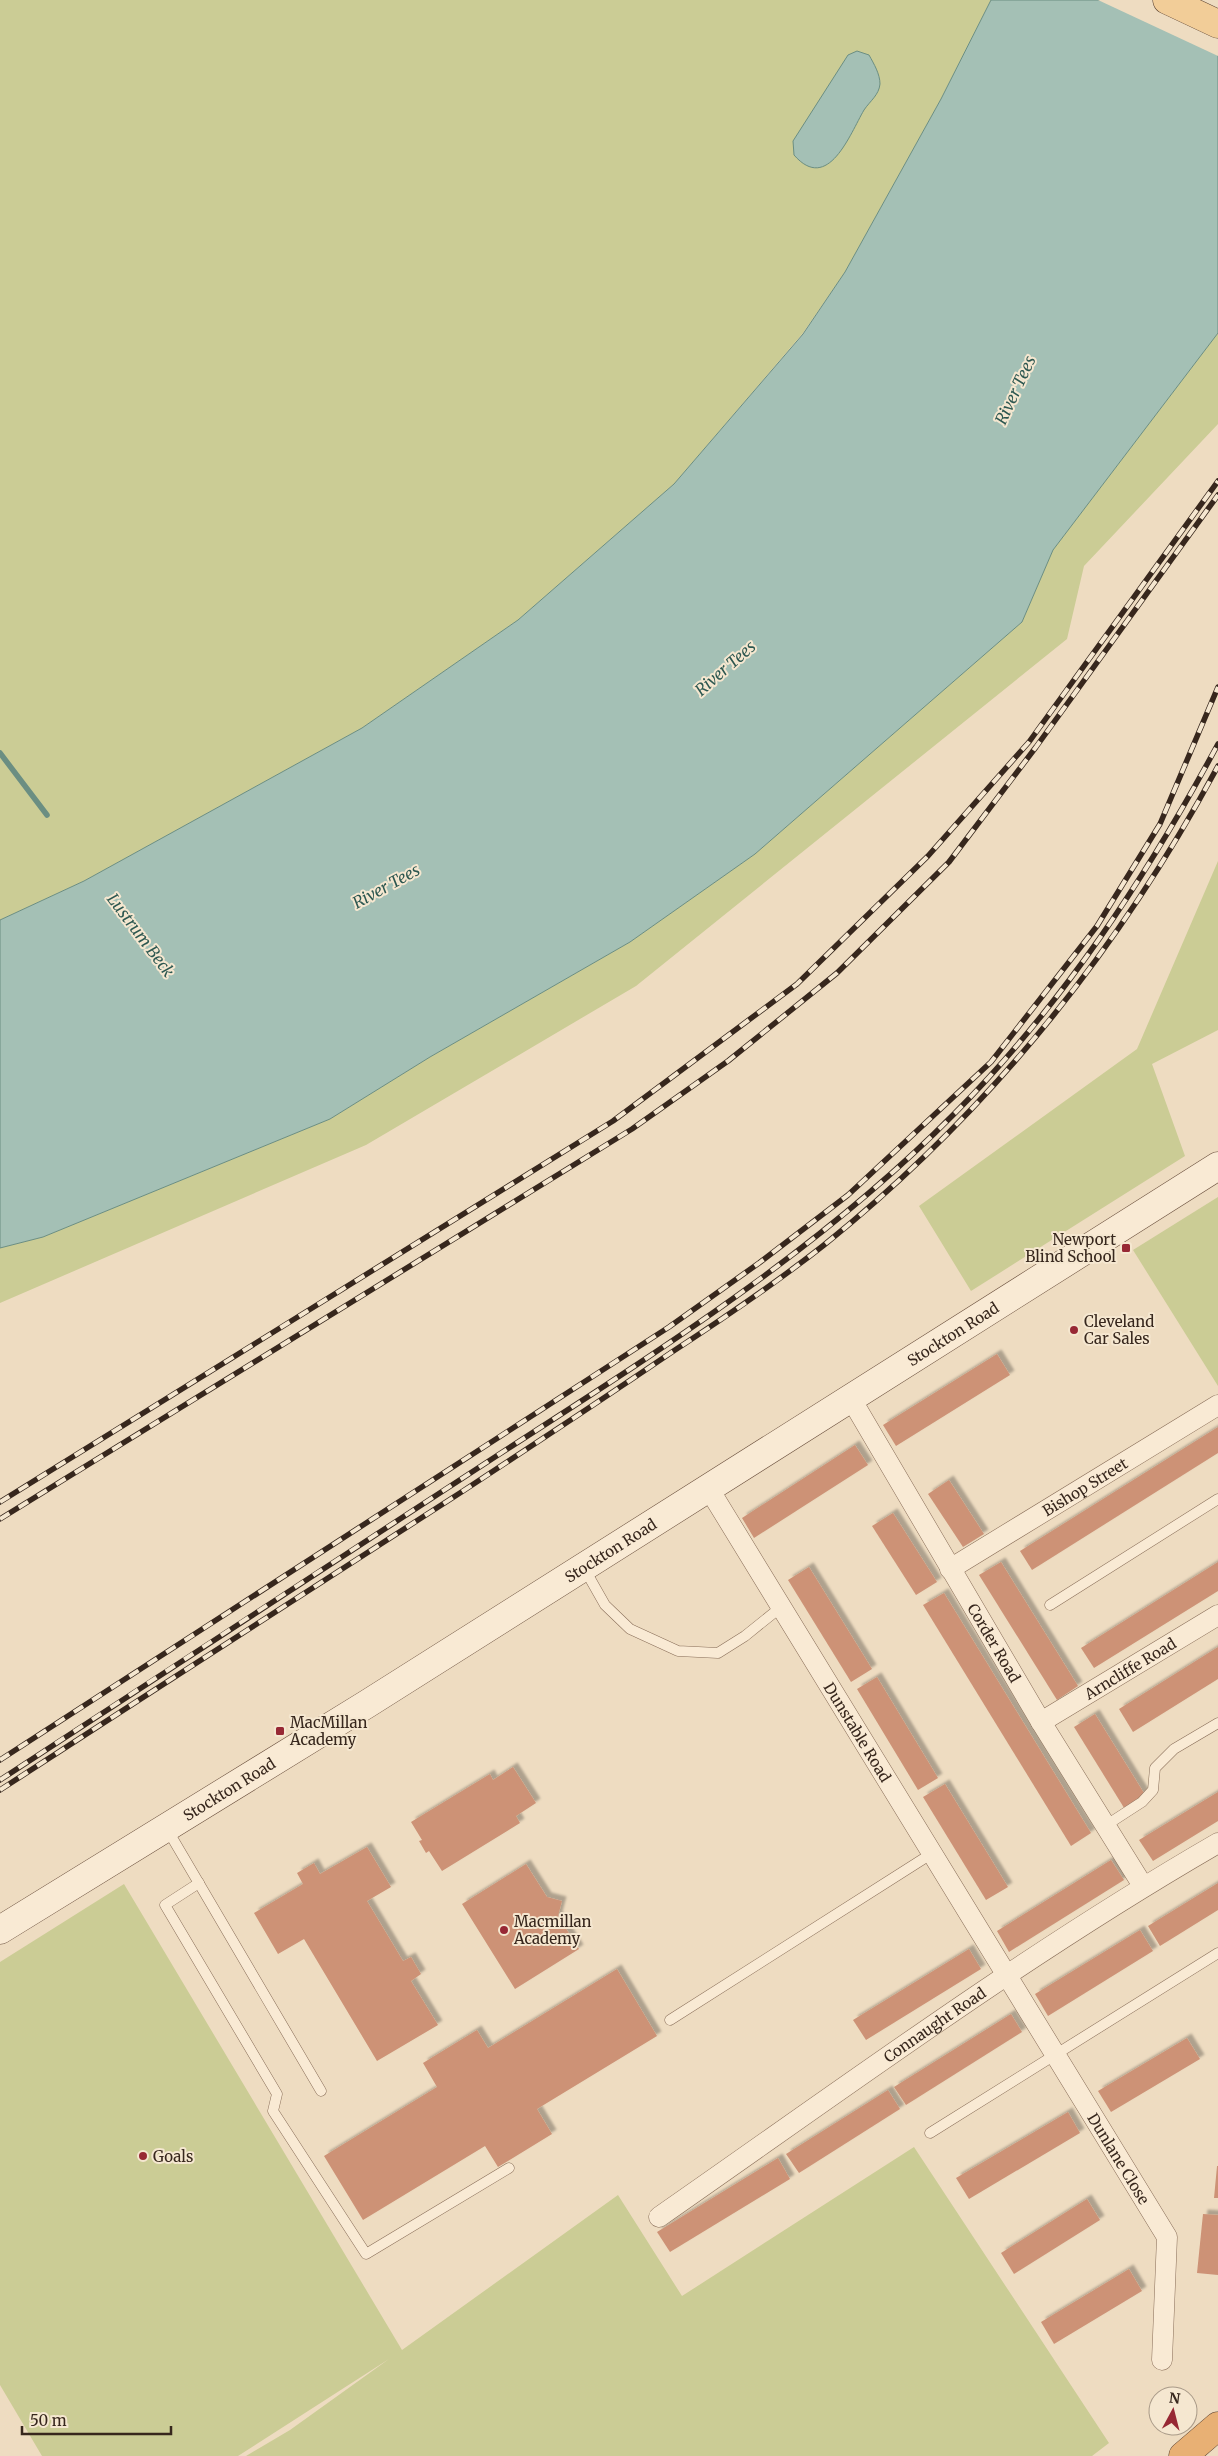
<svg xmlns="http://www.w3.org/2000/svg" width="1218" height="2456" font-family="Merriweather,serif">
  <style>
    .green { fill: #cbcc95 }
    .water { fill: #a4c0b5; stroke: #6b8e82 }
    .pier { fill: #eedcc1 }
    .lines { fill: none; stroke-linecap: round; stroke-linejoin: round }
    .stream { stroke: #6b8e82; stroke-width: 5.5 }
    .building { fill: #cd9276; filter: url(#shadow) }
    .service-casing { stroke: #886d58; stroke-width: 11 }
    .minor-casing { stroke: #886d58; stroke-width: 21 }
    .secondary-casing { stroke: #694e3c; stroke-width: 29 }
    .primary-casing { stroke: #553c2d; stroke-width: 29 }
    .trunk-casing { stroke: #553c2d; stroke-width: 29 }
    .service { stroke: #f9ead4; stroke-width: 10 }
    .minor { stroke: #f9ead4; stroke-width: 20 }
    .secondary { stroke: #f9ead4; stroke-width: 28 }
    .primary { stroke: #f2cd98; stroke-width: 28 }
    .trunk { stroke: #e8b074; stroke-width: 28 }
    .rail-casing { stroke: #37271d; stroke-width: 5.5 }
    .rail { stroke: #f5e7d0; stroke-width: 4; stroke-dasharray: 11; stroke-linecap: butt }
    .poi-dot { fill: #972834; stroke: #f5e7d0; stroke-width: 2 }
    .labels { text-anchor: middle; dominant-baseline: central; stroke-width: 4; stroke-linejoin: round; paint-order: stroke }
    .poi-label { font-size: 15px; fill: #37271d; stroke: #f5e7d0; text-anchor: start }
    .street-label { font-size: 15px; fill: #37271d; stroke: #f5e7d0 }
    .water-label { font-size: 16px; font-style: italic; fill: #2c5750; stroke: #f5e7d0 }
  </style>
  <defs>
    <filter id="shadow"><feDropShadow dx="4.5" dy="-4.5" stdDeviation="1" flood-color="#0004"/></filter>
  </defs>
  <rect width="100%" height="100%" fill="#eedcc1"/>
  <g class="green">
    <path d="M0,0H991L941,99L845,272L803,333L674,484L518,620L362,728L84,881L0,920Z"/>
    <path d="M1218,333V424L1084,566L1067,639L636,986L366,1145L0,1303V1248L43,1237L330,1119L430,1057L630,942L755,854L1022,622L1053,550Z"/>
    <path d="M1218,861V1030L1152,1064L1185,1156L971,1291L919,1206L1137,1049Z"/>
    <path d="M1218,1197V1386L1133,1250Z"/>
    <path d="M124,1884L402,2350L618,2195L682,2296L914,2147L1109,2443L1092,2456H246L290,2430L389,2359L238,2456H42L0,2385V1962Z"/>
  </g>
  <g class="water">
    <path d="M991,0H1218V333L1053,550L1022,622L755,854L630,942L430,1057L330,1119L43,1237L0,1248V920L84,881L362,728L518,620L674,484L803,334L845,272L941,99Z"/>
    <path d="M857,51L869,55C874,64 880,74 880,84C879,95 870,101 864,110C850,134 828,194 794,155L793,141L848,55Z"/>
  </g>
  <path class="pier" d="M1098,0H1218V56Z"/>
  <g class="lines">
    <path class="stream" d="M0,753L47,815"/>
  </g>
  <g class="building">
    <path d="M997,1354L1010,1375L896,1446L883,1425Z"/>
    <path d="M1218,1427V1453L1032,1570L1020,1551Z"/>
    <path d="M855,1445L868,1465L754,1538L742,1518Z"/>
    <path d="M949,1480L984,1534L963,1547L928,1494Z"/>
    <path d="M893,1513L937,1582L916,1595L872,1526Z"/>
    <path d="M1001,1562L1078,1686L1057,1700L979,1575Z"/>
    <path d="M1218,1562V1591L1094,1668L1081,1648Z"/>
    <path d="M809,1567L872,1669L851,1682L788,1580Z"/>
    <path d="M944,1593L1091,1833L1071,1846L923,1605Z"/>
    <path d="M1218,1647V1679L1133,1732L1119,1709Z"/>
    <path d="M877,1677L938,1778L918,1790L857,1689Z"/>
    <path d="M1095,1714L1147,1798L1126,1811L1074,1727Z"/>
    <path d="M513,1767L536,1803L516,1816L520,1823L442,1871L429,1851L426,1853L419,1841L422,1840L411,1822L490,1774L493,1780Z"/>
    <path d="M945,1784L1008,1887L986,1900L923,1797Z"/>
    <path d="M1218,1792V1821L1153,1861L1139,1840Z"/>
    <path d="M367,1847L391,1887L367,1901L403,1961L411,1957L421,1974L411,1981L438,2025L377,2061L304,1939L278,1954L254,1913L303,1884L297,1873L314,1863L320,1874Z"/>
    <path d="M1111,1860L1124,1880L1009,1952L997,1931Z"/>
    <path d="M526,1864L547,1897L562,1901L558,1916L579,1949L515,1989L462,1904Z"/>
    <path d="M1218,1883V1910L1160,1946L1148,1926Z"/>
    <path d="M1140,1930L1153,1951L1048,2016L1035,1994Z"/>
    <path d="M969,1949L981,1969L866,2040L853,2020Z"/>
    <path d="M617,1969L657,2036L537,2109L552,2134L498,2167L485,2146L363,2220L324,2156L437,2087L423,2063L477,2030L488,2048Z"/>
    <path d="M1011,2014L1022,2032L906,2105L894,2087Z"/>
    <path d="M1187,2038L1200,2059L1111,2112L1098,2091Z"/>
    <path d="M888,2090L900,2109L799,2173L786,2154Z"/>
    <path d="M1068,2112L1080,2133L969,2199L956,2178Z"/>
    <path d="M778,2158L790,2179L670,2252L657,2232Z"/>
    <path d="M1217,2166H1218V2198H1214Z"/>
    <path d="M1087,2199L1100,2220L1014,2274L1001,2253Z"/>
    <path d="M1203,2214L1218,2215V2275L1197,2273Z"/>
    <path d="M1129,2269L1142,2291L1054,2344L1041,2322Z"/>
  </g>
  <g class="lines">
    <g class="service-casing">
      <g id="service">
        <path d="M584,1568L605,1605L630,1629L678,1651L718,1653L745,1636L781,1607"/>
        <path d="M1050,1605L1218,1499"/>
        <path d="M1105,1826L1142,1802L1153,1790L1155,1768L1174,1749L1218,1723"/>
        <path d="M167,1829L321,2091"/>
        <path d="M199,1883L165,1905L277,2094L273,2111L366,2254L509,2168"/>
        <path d="M670,2020L931,1854"/>
        <path d="M930,2133L1218,1953"/>
      </g>
    </g>
    <g class="minor-casing">
      <g id="minor">
        <path id="s1" d="M850,1397L1041,1722L1143,1886"/>
        <path id="s2" d="M709,1489L1167,2237L1162,2360"/>
        <path id="s3" d="M950,1569L1218,1405"/>
        <path id="s4" d="M1041,1722L1218,1615"/>
        <path id="s5" d="M659,2217C843,2089 1024,1955 1218,1843"/>
      </g>
    </g>
    <g class="secondary-casing">
      <g id="secondary">
        <path id="s6" d="M0,1930L367,1704L1218,1166"/>
      </g>
    </g>
    <g class="primary-casing">
      <path id="primary" d="M1167,0L1218,24"/>
    </g>
    <g class="trunk-casing">
      <path id="trunk" d="M1183,2456L1218,2426"/>
    </g>
    <use href="#service" class="service"/>
    <use href="#minor" class="minor"/>
    <use href="#secondary" class="secondary"/>
    <use href="#primary" class="primary"/>
    <use href="#trunk" class="trunk"/>
    <g class="rail-casing">
      <g id="rail">
        <path d="M0,1502L613,1121L797,984L928,856L1029,742L1218,481"/>
        <path d="M0,1519L632,1129L728,1061L837,973L949,862L1036,747L1218,495"/>
        <path d="M0,1760L669,1327L759,1263L848,1195L991,1062L1097,926L1160,824L1218,687"/>
        <path d="M0,1780C166,1671 332,1563 498,1455C657,1352 820,1250 954,1114C1062,1005 1146,878 1218,744"/>
        <path d="M0,1790C154,1690 308,1591 463,1491C533,1445 603,1399 672,1352C724,1318 776,1283 824,1245C988,1113 1119,950 1218,766"/>
      </g>
    </g>
    <use href="#rail" class="rail"/>
  </g>
  <g class="poi-dot">
    <rect x="1121" y="1243" width="10" height="10" rx="2.5"/>
    <circle cx="1074" cy="1330" r="5"/>
    <rect x="275" y="1726" width="10" height="10" rx="2.5"/>
    <circle cx="504" cy="1930" r="5"/>
    <circle cx="143" cy="2156" r="5"/>
  </g>
  <g class="labels">
    <g class="poi-label">
      <text x="1116" y="1239" text-anchor="end">Newport<tspan x="1116" dy="17">Blind School</tspan></text>
      <text x="1084" y="1321">Cleveland<tspan x="1084" dy="17">Car Sales</tspan></text>
      <text x="290" y="1722">MacMillan<tspan x="290" dy="17">Academy</tspan></text>
      <text x="514" y="1921">Macmillan<tspan x="514" dy="17">Academy</tspan></text>
      <text x="153" y="2156">Goals</text>
    </g>
    <g class="street-label">
      <text stroke="none"><textPath href="#s6" startOffset="1124">Stockton Road</textPath></text>
      <text stroke="none"><textPath href="#s3" startOffset="158">Bishop Street</textPath></text>
      <text stroke="none"><textPath href="#s6" startOffset="719">Stockton Road</textPath></text>
      <text stroke="none"><textPath href="#s1" startOffset="285">Corder Road</textPath></text>
      <text stroke="none"><textPath href="#s4" startOffset="104">Arncliffe Road</textPath></text>
      <text stroke="none"><textPath href="#s2" startOffset="285">Dunstable Road</textPath></text>
      <text stroke="none"><textPath href="#s6" startOffset="269">Stockton Road</textPath></text>
      <text stroke="none"><textPath href="#s5" startOffset="336">Connaught Road</textPath></text>
      <text stroke="none"><textPath href="#s2" startOffset="785">Dunlane Close</textPath></text>
    </g>
    <g class="water-label">
      <text transform="translate(1015 390) rotate(-65)">River Tees</text>
      <text transform="translate(725 668) rotate(-41)">River Tees</text>
      <text transform="translate(386 886) rotate(-29)">River Tees</text>
      <text transform="translate(141 935) rotate(53)">Lustrum Beck</text>
    </g>
  </g>
  <g transform="translate(1173 2411) rotate(7)"><circle r="24" fill="#f5e7d0" stroke="#a99a88"/>
  <path d="M0-4L9 19L0 12L-9 19Z" fill="#972834"/>
  <text y="-8" font-size="14" font-weight="bold" text-anchor="middle" fill="#37271d">N</text>
  </g>
  <path d="M22 2426v8h149v-8" fill="none" stroke="#37271d" stroke-width="2.5"/>
  <text x="30" y="2426" font-size="15" fill="#37271d" stroke="#f5e7d0" stroke-width="4" paint-order="stroke">50 m</text>
</svg>
